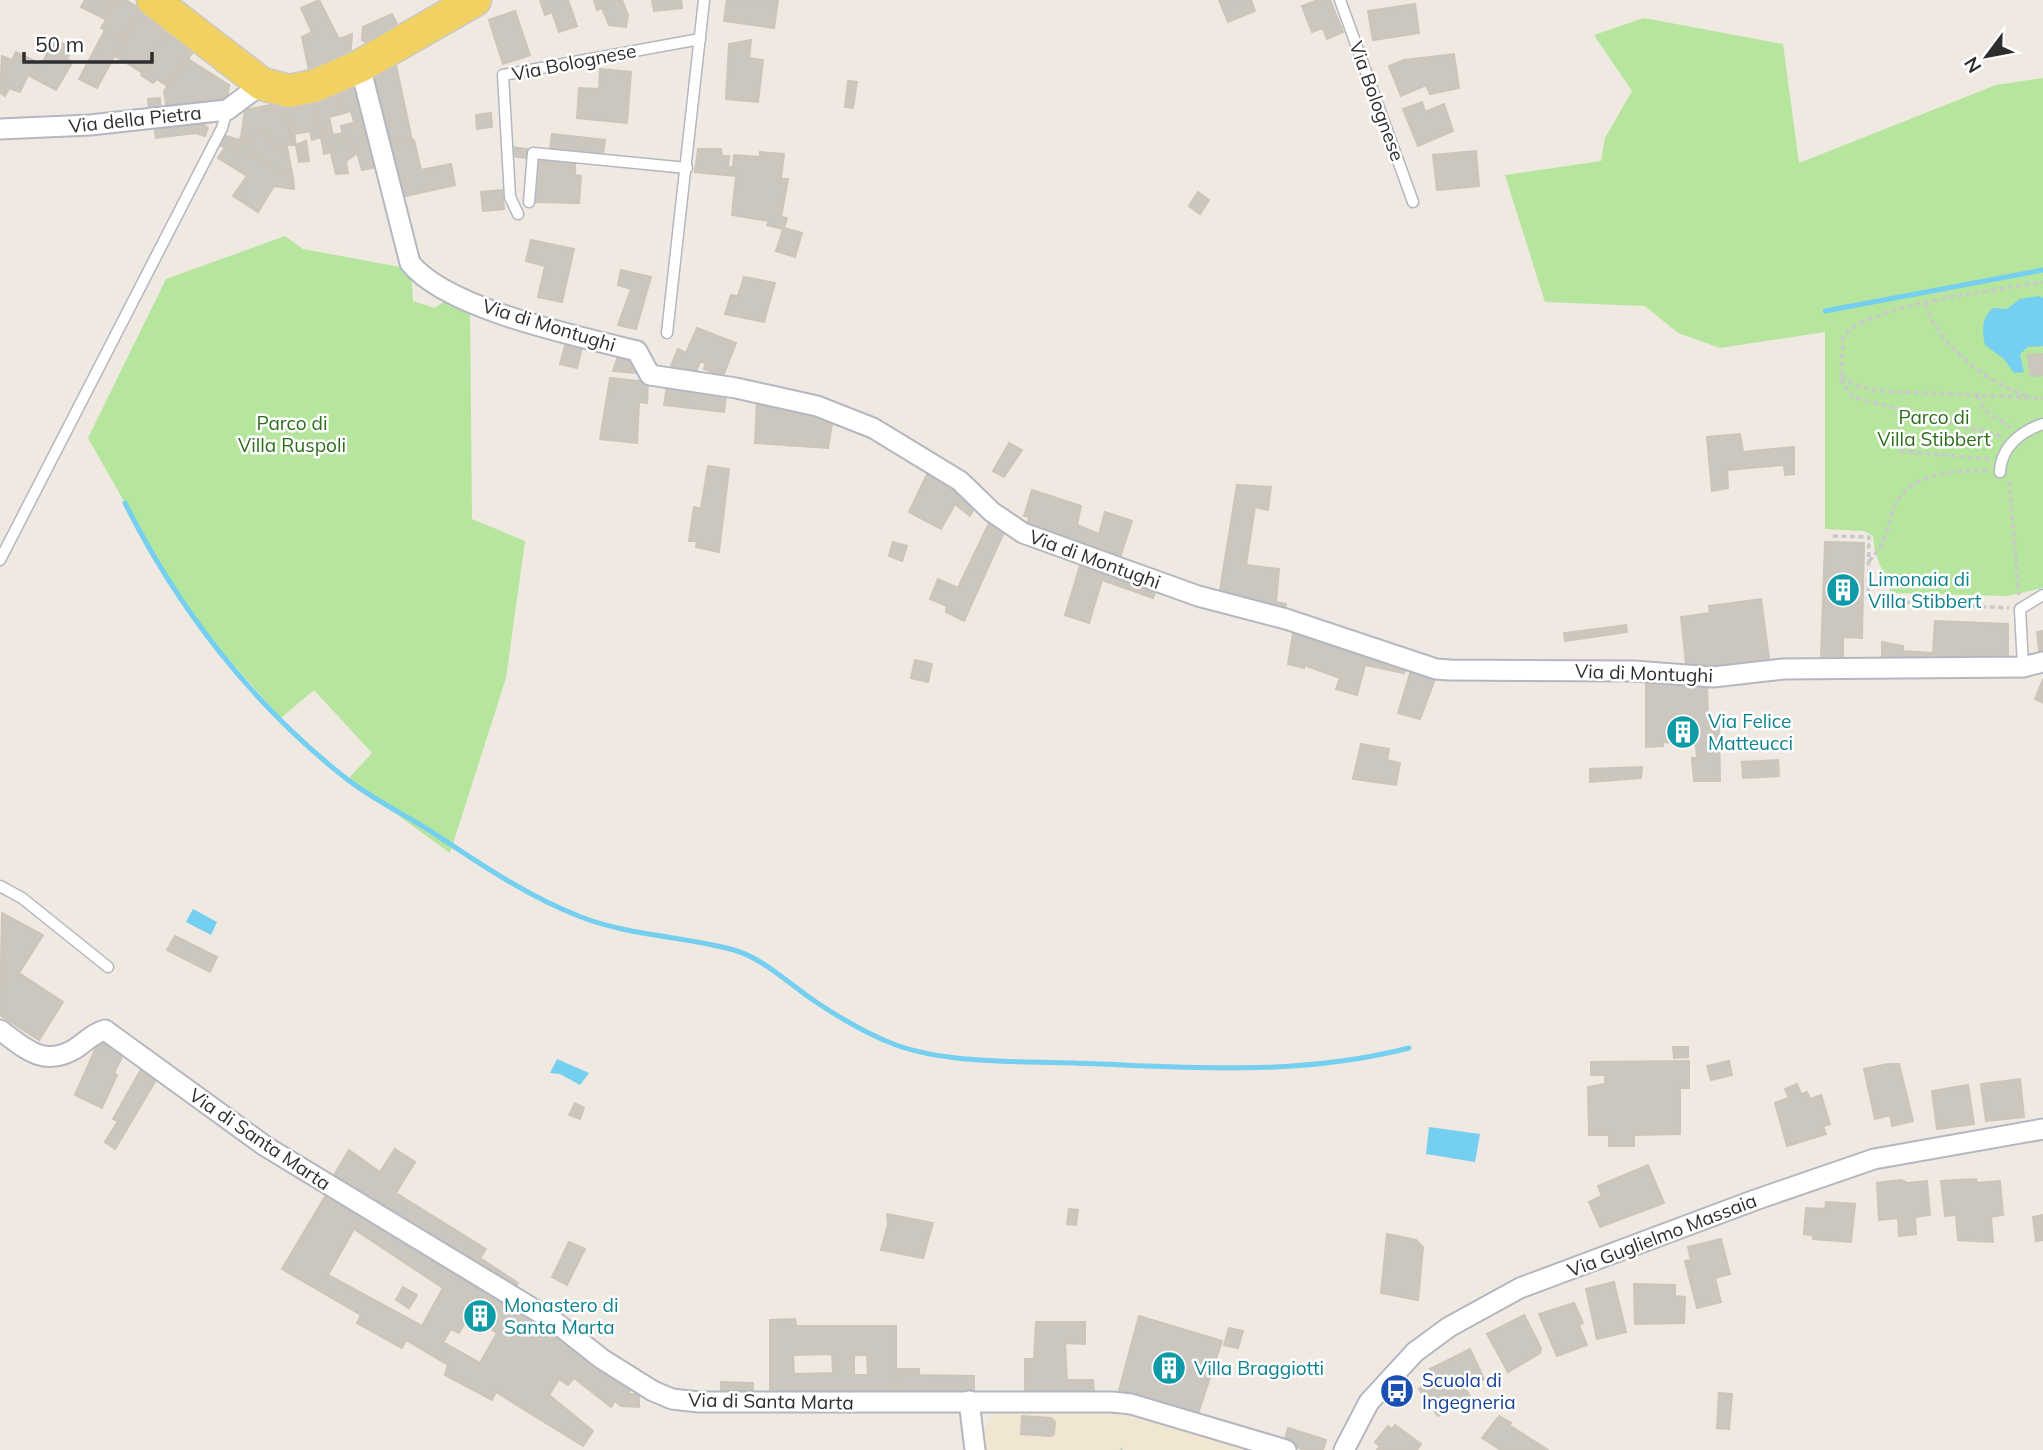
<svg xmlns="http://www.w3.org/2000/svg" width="2043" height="1450" font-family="Mulish,sans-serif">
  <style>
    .education { fill: #f0e6d1 }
    .green { fill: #b6e59e }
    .water { fill: #75cff0 }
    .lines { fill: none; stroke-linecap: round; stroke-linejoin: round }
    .stream { stroke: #75cff0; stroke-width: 5 }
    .building { fill: #cbc7bf; stroke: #cbc5ba; stroke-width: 2; fill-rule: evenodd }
    .lane-casing { stroke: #b4b7c1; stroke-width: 13 }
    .street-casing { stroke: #b4b7c1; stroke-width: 23 }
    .primary-casing { stroke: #c9c9c9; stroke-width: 35 }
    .path { stroke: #c9c9c9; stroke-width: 3.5; stroke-dasharray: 5 3.5; stroke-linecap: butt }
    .lane { stroke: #fff; stroke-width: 10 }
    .street { stroke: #fff; stroke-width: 19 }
    .primary { stroke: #f2d163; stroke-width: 32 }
    .labels { text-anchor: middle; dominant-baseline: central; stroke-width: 5; stroke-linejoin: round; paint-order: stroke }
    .street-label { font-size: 19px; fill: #2e2e2e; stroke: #fff }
    .park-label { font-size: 19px; fill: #2c6e1b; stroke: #fff }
    .culture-label { font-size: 19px; fill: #0d838f; stroke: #fff; text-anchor: start }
    .transit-label { font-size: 19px; fill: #164399; stroke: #fff; text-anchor: start }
  </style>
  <rect width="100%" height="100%" fill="#efe9e1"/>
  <path class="education" d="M997,1410H1130L1263,1450H983L981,1434Z"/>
  <g class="green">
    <path d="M1644,18L1783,44L1799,163L1996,85L2043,78V588L2007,596L1891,593L1875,552L1873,536L1864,531L1825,529V332L1720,348L1678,333L1645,306L1545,302L1505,175L1601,161L1605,138L1632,91L1594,35Z"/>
    <path d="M285,236L303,249L411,269L413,301L435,308L450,297L470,305L472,519L525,541L506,678L450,853L348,779L372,753L314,690L281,718L209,637L166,575L88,438L166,279Z"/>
  </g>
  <g class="water">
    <path d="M2039,296L2043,298V346L2028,347L2020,354L2024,372L2014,373L2004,359L1985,345C1982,331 1981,318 1993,308L2007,309L2020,299Z"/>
    <path d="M193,909L217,922L211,935L186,922Z"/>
    <path d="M557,1059L589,1073L580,1085L560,1074L550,1073Z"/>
    <path d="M1429,1127L1480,1134L1475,1162L1426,1154Z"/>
  </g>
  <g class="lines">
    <g class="stream">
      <path d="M1825,311L2043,270"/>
      <path d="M125,503C177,607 251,703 343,776C370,798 402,813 432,832C480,864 527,896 581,917C630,936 684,936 734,950C765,959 790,985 816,1002C840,1018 869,1035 896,1045C949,1064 1017,1061 1074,1063C1190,1067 1295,1077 1409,1048"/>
    </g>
  </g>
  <g class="building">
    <path d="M85,0H114L103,18L81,7Z"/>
    <path d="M114,0H126L142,10L123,40L101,28L106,20L103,18Z"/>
    <path d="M319,0L339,39L352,34L350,62L310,75L302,37L312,32L301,8Z"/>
    <path d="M540,0H568L577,26L559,32L552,12L545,15Z"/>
    <path d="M594,0H622L628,15L626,27L609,25L602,8L597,10Z"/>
    <path d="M652,0H681L682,8L654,11Z"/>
    <path d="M727,0H778L774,28L724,21Z"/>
    <path d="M1219,0H1251L1255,11L1228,22Z"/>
    <path d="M1318,0H1330L1343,32L1327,39L1323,28L1312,32L1302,6Z"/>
    <path d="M1415,4L1419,33L1373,40L1368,11Z"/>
    <path d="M142,10L167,32L143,73L115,56Z"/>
    <path d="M515,11L530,55L503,64L489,20Z"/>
    <path d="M392,14L403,36L377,49L362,40L363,27Z"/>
    <path d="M105,30L123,40L97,88L79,79Z"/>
    <path d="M167,32L194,51L167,86L157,79L153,83L141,75Z"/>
    <path d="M52,38L73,49L67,58L72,63L56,90L28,75L20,92L9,88L5,96L0,93L2,56L12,60L16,52L41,64L47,54L42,51Z"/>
    <path d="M751,40L749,58L763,60L758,102L726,99L729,44Z"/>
    <path d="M1454,54L1459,88L1430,94L1426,85L1401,96L1389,66L1404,60Z"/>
    <path d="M394,56L412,140L385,144L365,68Z"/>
    <path d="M188,59L229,85L227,105L167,111L164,91Z"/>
    <path d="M600,69L631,72L627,123L577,118L579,88L599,89Z"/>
    <path d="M361,79L371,118L354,122L351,111L341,114L333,88Z"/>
    <path d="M848,81L857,82L853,108L845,107Z"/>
    <path d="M333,88L341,114L329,117L333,135L321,137L313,98Z"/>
    <path d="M160,98L161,112L149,113L148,99Z"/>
    <path d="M313,98L321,137L312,140L310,131L294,134L296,145H292L285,102Z"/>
    <path d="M285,102L292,145L267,144L265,131L256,132L253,144L241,137L245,110Z"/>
    <path d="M1422,102L1425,112L1444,104L1453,131L1418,146L1403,109Z"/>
    <path d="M491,113L492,127L477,129L476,115Z"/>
    <path d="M195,118L208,128L205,136L195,133L156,138L154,124Z"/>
    <path d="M371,118L382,166L362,170L354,142L345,144L341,126Z"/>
    <path d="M265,131L267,144L287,147L293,178L237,147L233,152L220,145L226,136L239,140L241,137L253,144L256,132Z"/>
    <path d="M343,133L345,144L329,146L331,152L324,154L321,137Z"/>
    <path d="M552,134L605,140L603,155L550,149Z"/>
    <path d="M414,140L421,170L451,164L455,185L397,198L385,144Z"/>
    <path d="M306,141L309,161L299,162L296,145Z"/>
    <path d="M354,142L357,153L346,161L348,173L336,174L329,146Z"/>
    <path d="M225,147L233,152L237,147L293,178L294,189L274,186L258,212L233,196L247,176L218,158Z"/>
    <path d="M512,147L527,149L526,158L511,156Z"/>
    <path d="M698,149H721L722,156H729L728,167H733L734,155L760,157V152L784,154L781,179H788L781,217L787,218L784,228L802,233L795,257L776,251L783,229L767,225L769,221L732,215L736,176L695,172Z"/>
    <path d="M1476,151L1479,186L1437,190L1433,155Z"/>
    <path d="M536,160L575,161V175L581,176L579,203L535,202Z"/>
    <path d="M502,190L504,209L483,211L481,192Z"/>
    <path d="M1198,192L1209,200L1200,214L1189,206Z"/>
    <path d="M531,240L574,249L562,302L538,297L545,266L526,261Z"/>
    <path d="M621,270L651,277L636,329L618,325L631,289L618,285Z"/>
    <path d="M744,277L775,283L764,322L725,314L731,295L738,296Z"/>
    <path d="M697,328L736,343L723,376L704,369L706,363L700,361L695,375L671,366L678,349L686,353Z"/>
    <path d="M566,343L582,347L577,368L560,364Z"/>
    <path d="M619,353L635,357L637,373L613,371Z"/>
    <path d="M2042,354L2043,375L2031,376L2028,355Z"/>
    <path d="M610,378L648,382L647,403L639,402L637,443L600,439Z"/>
    <path d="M667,386L726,395L724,412L664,405Z"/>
    <path d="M757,401L833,417L828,448L755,443Z"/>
    <path d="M1740,434L1743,452L1794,447V474L1785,475L1784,465L1727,470L1728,488L1712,491L1707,437Z"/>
    <path d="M1009,443L1022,450L1004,477L993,471Z"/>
    <path d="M708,466L729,469L719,552L696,547L697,541H689L694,507L701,509Z"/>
    <path d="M930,468L976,505L970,516L955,504L941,529L909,512Z"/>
    <path d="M1237,485L1271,487L1268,510L1255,507L1246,565L1279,569L1276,602L1286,604L1284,614L1219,596Z"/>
    <path d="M1032,490L1081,506L1077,525L1099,534L1105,512L1132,521L1119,561L1026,529L1029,517L1024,516Z"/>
    <path d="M990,521L1004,532L964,621L946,612L947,606L930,599L938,579L958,588Z"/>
    <path d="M893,542L907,546L902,561L889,556Z"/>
    <path d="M1825,542L1864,543L1862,638L1843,637V659L1821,658Z"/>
    <path d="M1083,556L1159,582L1153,598L1102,580L1089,623L1065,615Z"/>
    <path d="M1761,599L1770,666L1687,673L1681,617L1710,613L1709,606Z"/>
    <path d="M1935,621L2008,624V664L1882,662V642L1903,646V651L1933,653Z"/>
    <path d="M1626,625L1627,632L1565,641L1564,633Z"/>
    <path d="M1294,628L1407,665L1404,673L1365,665L1357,695L1336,689L1340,678L1304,665V668L1288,664Z"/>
    <path d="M2043,631V658L2040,659L2037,632Z"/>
    <path d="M915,660L932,664L928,682L911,678Z"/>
    <path d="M1411,670L1435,679L1420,719L1398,713Z"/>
    <path d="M1646,677L1707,680L1708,722H1719L1720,781H1694L1692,758H1697L1696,745L1663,742V746L1646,747Z"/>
    <path d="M2043,679V703L2035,699Z"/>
    <path d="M1361,744L1389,749L1387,760L1400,763L1396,785L1353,779Z"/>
    <path d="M1778,760L1779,776L1743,778L1742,762Z"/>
    <path d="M1642,767L1641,778L1590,782V769Z"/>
    <path d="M2,913L43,935L19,973L63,1002L39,1040L0,1015Z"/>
    <path d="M175,936L217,957L210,972L167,950Z"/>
    <path d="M102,1034L127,1047L114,1073L117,1075L102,1108L75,1095Z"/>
    <path d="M1673,1047H1688V1057L1674,1058Z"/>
    <path d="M1689,1061V1088H1680V1134L1634,1135V1146H1609V1135H1589L1588,1087L1605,1084V1075H1591V1062Z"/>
    <path d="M1729,1061L1732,1075L1711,1080L1707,1066Z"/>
    <path d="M144,1064L160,1073L115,1149L105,1142L118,1121L113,1119Z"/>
    <path d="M1888,1064H1899L1913,1121L1892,1126L1890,1115L1875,1119L1864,1069Z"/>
    <path d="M2020,1079L2024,1117L1986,1121L1981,1084Z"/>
    <path d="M1797,1084L1801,1094L1807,1092L1810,1099L1821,1095L1830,1124L1823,1126L1826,1134L1787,1146L1775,1103L1789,1098L1785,1089Z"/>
    <path d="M1968,1085L1974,1124L1937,1129L1932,1091Z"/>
    <path d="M575,1103L584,1108L580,1119L569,1115Z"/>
    <path d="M395,1149L415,1162L396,1193L486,1249L480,1258L518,1283L510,1295L330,1182L349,1150L380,1172Z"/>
    <path d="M1648,1165L1664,1203L1600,1227L1589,1202L1602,1196L1598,1186Z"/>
    <path d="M1976,1179L1977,1183L2000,1181L2003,1215L1991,1217L1993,1242L1958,1240L1956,1215L1945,1216L1941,1181Z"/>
    <path d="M1902,1180L1907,1183L1927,1181L1930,1215L1915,1217L1916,1234L1899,1236L1898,1218L1879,1220L1877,1183Z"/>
    <path d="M321,1186L558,1332L632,1388L627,1394H639V1407L621,1406L615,1401L611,1407L574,1378L568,1385L559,1379L549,1395L593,1431L583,1446L496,1392L492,1400L445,1375L448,1365L406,1340L402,1348L357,1323L361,1315L282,1269L326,1195L319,1190ZM354,1229L443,1288L422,1326L328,1275ZM469,1316L497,1333L480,1363L443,1342L451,1329L459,1333Z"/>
    <path d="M1826,1202L1855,1204L1851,1242L1813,1239V1235L1804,1234L1806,1208L1825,1209Z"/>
    <path d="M1069,1209L1078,1210L1076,1225L1067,1224Z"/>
    <path d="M887,1214L933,1223L923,1258L881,1250L888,1224Z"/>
    <path d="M2043,1215V1240L2036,1241L2033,1217Z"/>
    <path d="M1387,1234L1416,1240L1423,1247L1418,1300L1381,1293Z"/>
    <path d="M1721,1239L1730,1274L1715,1278L1721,1302L1697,1308L1685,1261L1691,1260L1688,1247Z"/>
    <path d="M569,1242L585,1249L567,1285L552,1277Z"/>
    <path d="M1614,1282L1626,1332L1597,1339L1586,1289Z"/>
    <path d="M1634,1284L1675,1285V1296L1685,1297L1684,1323L1635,1324Z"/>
    <path d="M403,1287L417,1295L409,1308L396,1300Z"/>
    <path d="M1574,1303L1583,1323L1579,1325L1587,1345L1557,1356L1539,1314Z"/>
    <path d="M1524,1315L1541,1348L1540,1353L1508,1372L1487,1334Z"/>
    <path d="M1139,1316L1222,1341L1197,1417L1118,1394Z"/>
    <path d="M795,1319L796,1326H896V1396L770,1398V1320ZM832,1354L833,1373L794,1374L793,1355ZM854,1355H867L868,1375H854Z"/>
    <path d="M1036,1322H1085V1344L1065,1343L1067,1380H1093L1094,1392L1025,1393V1359H1034Z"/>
    <path d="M1229,1328L1243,1331L1238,1348L1224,1345Z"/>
    <path d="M1470,1349L1484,1379L1466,1389L1472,1400L1460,1406L1457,1402L1438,1416L1419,1389L1434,1377L1430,1369Z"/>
    <path d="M896,1369H919V1375L974,1376V1394L896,1396Z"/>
    <path d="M721,1382L753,1383V1394L721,1393Z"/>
    <path d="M1719,1393L1732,1394L1729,1429L1717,1428Z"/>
    <path d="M1022,1416L1051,1418L1055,1422L1054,1434L1051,1436L1021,1434Z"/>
    <path d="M1499,1416L1511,1423L1509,1425L1548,1450H1501L1482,1438Z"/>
    <path d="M1395,1425L1421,1444L1417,1450H1377L1380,1446L1375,1442L1388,1426L1392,1429Z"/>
    <path d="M1288,1428L1326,1440L1323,1450H1305L1284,1443Z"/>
  </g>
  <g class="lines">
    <g class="lane-casing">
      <g id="lane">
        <path d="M1340,0L1413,202"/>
        <path d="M529,202L533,153L687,168"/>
        <path d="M518,214L510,197L503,75L700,39"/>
        <path d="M667,333L704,0"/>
        <path d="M2000,472C2001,447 2021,431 2043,424"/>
        <path d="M0,560L222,128L227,110"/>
        <path d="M2023,667L2020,609L2043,595"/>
        <path d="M0,886L22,898L108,967"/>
      </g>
    </g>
    <g class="street-casing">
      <g id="street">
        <path d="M360,66L410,263C448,310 578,336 637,351L650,375L736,388L817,406L873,428L960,481L992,512L1023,533L1198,596L1286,619L1436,669L1450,670L1634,671L1713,677L1783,669L2023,667L2043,662"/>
        <path d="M0,129L90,125L227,110L262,84"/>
        <path d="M0,1030C25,1048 42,1067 73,1050C85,1043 91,1034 105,1030L265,1146L555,1322L602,1359L653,1391L672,1399L699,1402H1112L1131,1404L1286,1450"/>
        <path d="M969,1401L975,1450"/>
        <path d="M1344,1450L1369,1402L1415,1352L1449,1327L1520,1288L1755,1200L1874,1159L2043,1129"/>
      </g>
    </g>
    <g class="primary-casing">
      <path id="primary" d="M153,0L262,84L289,91L314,86L360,66L475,0"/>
    </g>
    <g class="path">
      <path d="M1925,304C1940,348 1988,383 2030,397"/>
      <path d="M1842,375L1854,385L1879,391L2043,398"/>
      <path d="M1977,396L1985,411L2011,427"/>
      <path d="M2001,436L1853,397L1841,380L1843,338C1863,304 2001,290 2043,282"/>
      <path d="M1900,451L1989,459"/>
      <path d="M2009,481L2019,595"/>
      <path d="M1833,536L1869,537L1868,600L2009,608"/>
      <path d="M1869,561C1883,547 1887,532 1892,513C1904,472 1954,470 1989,471"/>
      <path d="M1121,1450L1122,1449"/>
    </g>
    <use href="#lane" class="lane"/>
    <use href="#street" class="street"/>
    <use href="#primary" class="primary"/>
  </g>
  <defs>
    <g id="building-disc" transform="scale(1.75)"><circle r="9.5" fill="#0f9aa8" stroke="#fff"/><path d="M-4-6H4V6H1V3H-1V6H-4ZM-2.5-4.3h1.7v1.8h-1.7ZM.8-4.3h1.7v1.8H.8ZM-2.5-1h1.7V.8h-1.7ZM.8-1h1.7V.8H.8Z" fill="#fff"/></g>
    <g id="bus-disc" transform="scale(1.75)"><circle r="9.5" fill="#1a4fb4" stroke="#fff"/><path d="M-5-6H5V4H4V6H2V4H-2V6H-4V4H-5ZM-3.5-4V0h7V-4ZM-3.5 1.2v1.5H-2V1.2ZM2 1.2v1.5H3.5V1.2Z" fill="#fff"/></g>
  </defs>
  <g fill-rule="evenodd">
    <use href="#building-disc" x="1843" y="590"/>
    <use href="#building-disc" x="1683" y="732"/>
    <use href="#building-disc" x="480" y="1316"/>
    <use href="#building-disc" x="1169" y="1368"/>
    <use href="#bus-disc" x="1397" y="1391"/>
  </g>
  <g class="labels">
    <g class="street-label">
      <text transform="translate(574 62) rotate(-11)">Via Bolognese</text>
      <text transform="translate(1377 101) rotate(70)">Via Bolognese</text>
      <text transform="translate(135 119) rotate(-6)">Via della Pietra</text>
      <text transform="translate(549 325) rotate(17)">Via di Montughi</text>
      <text transform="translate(1095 559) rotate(20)">Via di Montughi</text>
      <text transform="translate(1644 673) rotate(2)">Via di Montughi</text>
      <text transform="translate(260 1139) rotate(34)">Via di Santa Marta</text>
      <text transform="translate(1662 1235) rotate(-21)">Via Guglielmo Massaia</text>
      <text transform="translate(771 1401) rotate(1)">Via di Santa Marta</text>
    </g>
    <g class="park-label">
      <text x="1934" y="417">Parco di<tspan x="1934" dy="22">Villa Stibbert</tspan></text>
      <text x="292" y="423">Parco di<tspan x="292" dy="22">Villa Ruspoli</tspan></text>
    </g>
    <g class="culture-label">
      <text x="1868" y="579">Limonaia di<tspan x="1868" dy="22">Villa Stibbert</tspan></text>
      <text x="1708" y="721">Via Felice<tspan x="1708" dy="22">Matteucci</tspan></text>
      <text x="504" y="1305">Monastero di<tspan x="504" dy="22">Santa Marta</tspan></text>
      <text x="1194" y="1368">Villa Braggiotti</text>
    </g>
    <g class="transit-label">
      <text x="1422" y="1380">Scuola di<tspan x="1422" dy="22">Ingegneria</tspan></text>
    </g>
  </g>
  <g transform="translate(1987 56) rotate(238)" stroke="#ffffff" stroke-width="5" paint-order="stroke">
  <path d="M0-5L12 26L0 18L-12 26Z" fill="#2e2e2e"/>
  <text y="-10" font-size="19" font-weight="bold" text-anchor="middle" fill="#2e2e2e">N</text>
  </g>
  <path d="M24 52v10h128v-10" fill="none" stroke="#2e2e2e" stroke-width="3.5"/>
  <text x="35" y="52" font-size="21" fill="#2e2e2e" stroke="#ffffff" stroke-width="5" paint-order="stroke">50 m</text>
</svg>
